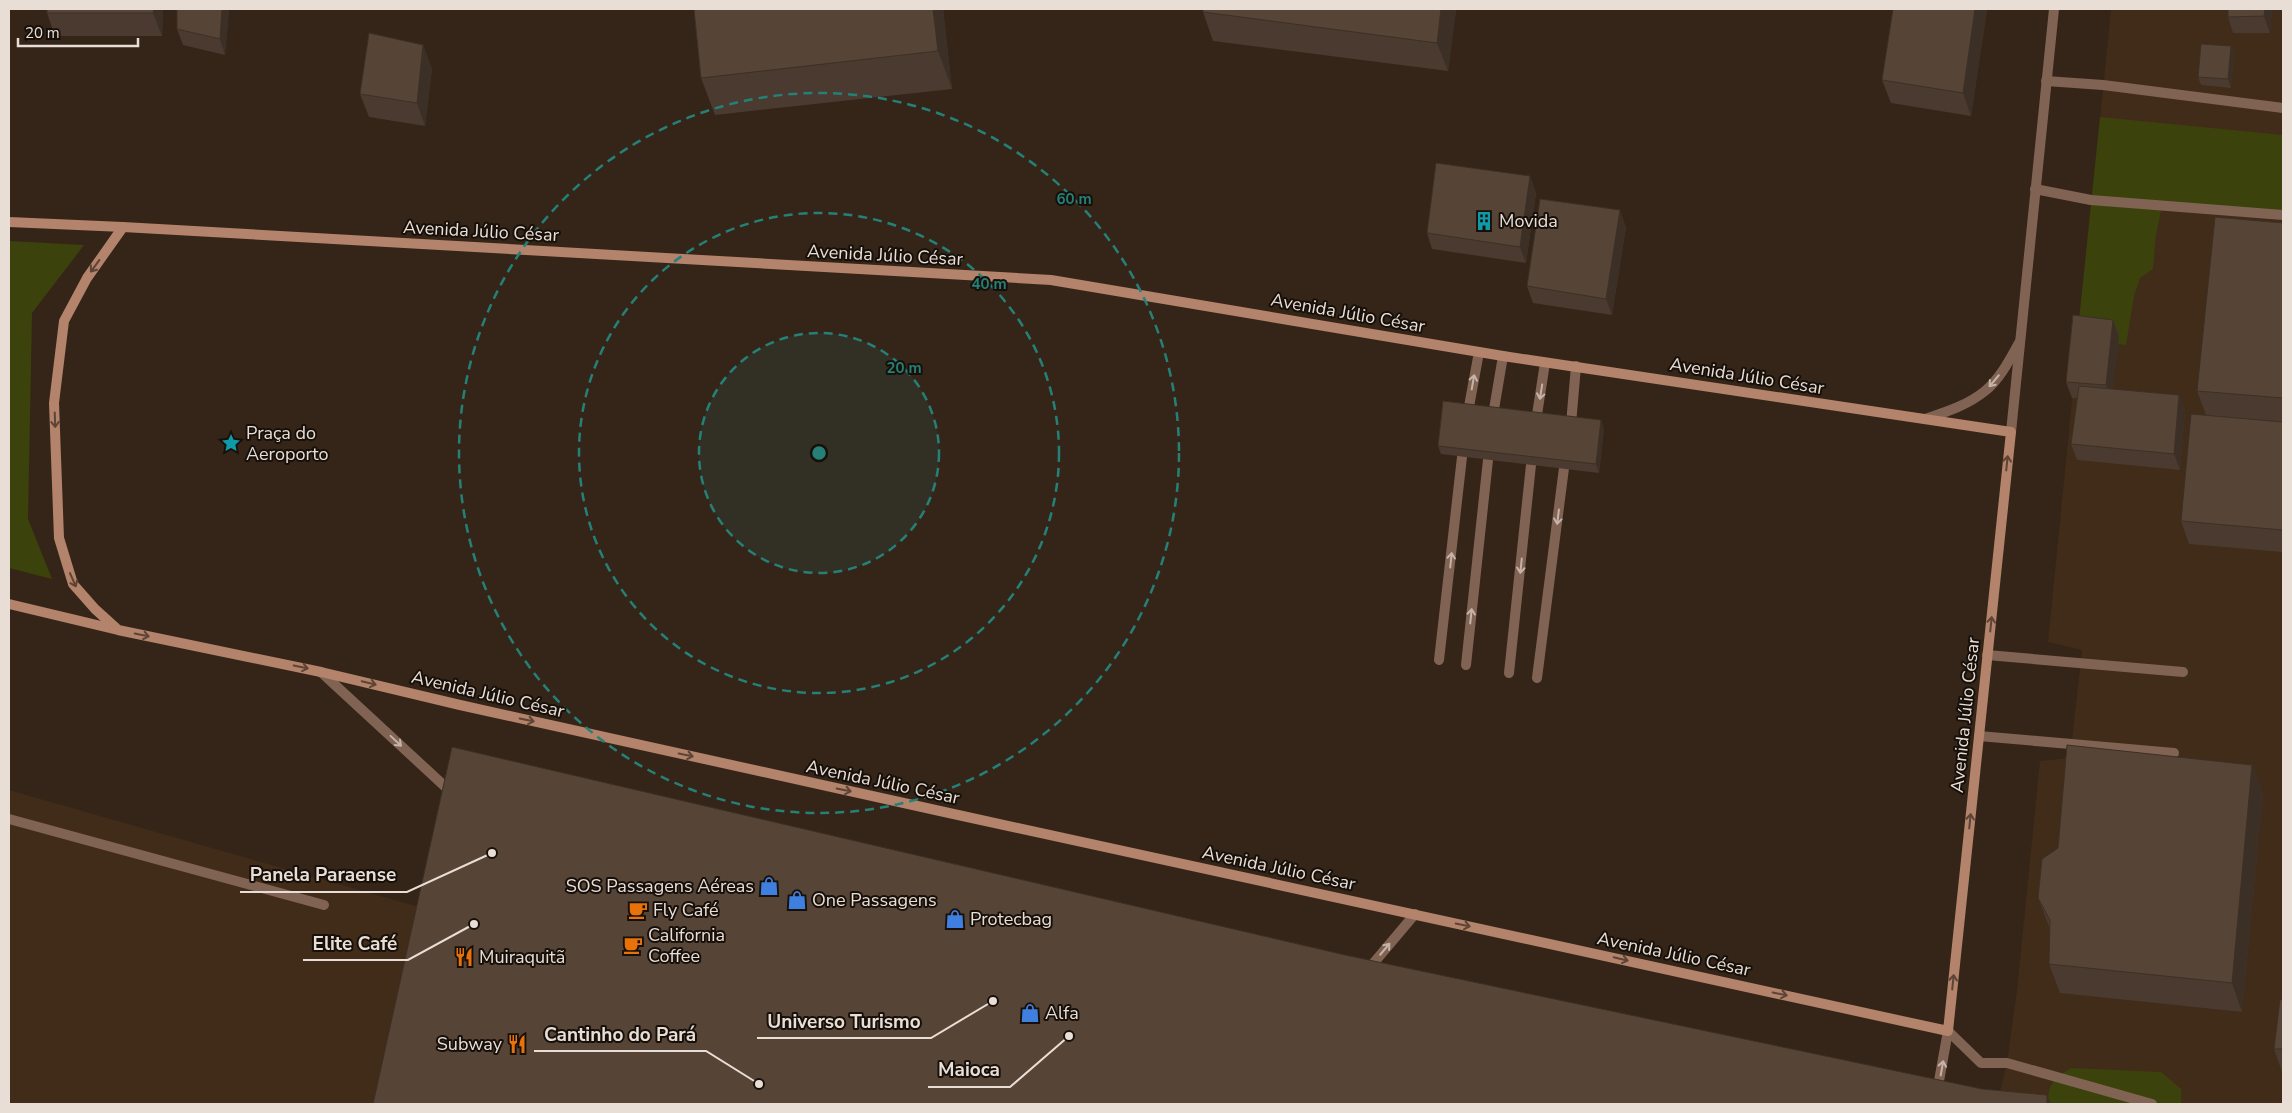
<svg xmlns="http://www.w3.org/2000/svg" width="2292" height="1113" font-family="'Nunito Sans',sans-serif">
  <style>
    .built { fill: #412b19 }
    .green { fill: #3c420b }
    .lines { fill: none; stroke-linecap: round; stroke-linejoin: round }
    .lane { stroke: #816354; stroke-width: 10 }
    .secondary { stroke: #b3836b; stroke-width: 10 }
    .wall { fill: #4a3a2f }
    .shaded-wall { fill: #3c3026 }
    .building { fill: #564437; stroke: #3c3026 }
    .oneway { stroke: #5d4436 }
    .oneway2 { stroke: #c5b3a8 }
    .ring { fill: none; stroke: #258078; stroke-width: 2.5; stroke-dasharray: 9 6 }
    .labels { text-anchor: middle; dominant-baseline: central; stroke-width: 4; stroke-linejoin: round; paint-order: stroke }
    .poi-label { font-size: 18px; fill: #e9ded6; stroke: #17100a; text-anchor: start }
    .street-label { font-size: 18px; fill: #e9ded6; stroke: #17100a }
    .centre { fill: #258078; stroke: #17100a; stroke-width: 2.5 }
    .ring-label { font-size: 15px; text-anchor: middle; font-weight: bold; fill: #258078; stroke: #17100a; stroke-width: 4; stroke-linejoin: round; paint-order: stroke }
    .leader { fill: none; stroke: #e9ded6; stroke-width: 2 }
    .callout-dot { fill: #e9ded6; stroke: #17100a; stroke-width: 2 }
    .callout-label { font-size: 19px; text-anchor: middle; font-weight: bold; fill: #e9ded6; stroke: #17100a; stroke-width: 4; stroke-linejoin: round; paint-order: stroke }
  </style>
  <rect width="100%" height="100%" fill="#352518"/>
  <g class="built">
    <path d="M2111,9H2283V1104H1997L2007,1063L2017,990L2040,761L2070,758L2082,650L2048,642Z"/>
    <path d="M9,790L433,911L1929,1104H9Z"/>
  </g>
  <g class="green">
    <path d="M2100,117L2283,135V212L2162,206L2156,235L2153,269L2140,278L2134,296L2126,345L2077,340Z"/>
    <path d="M9,241L84,245L32,313L28,519L52,579L9,568Z"/>
    <path d="M2071,1068L2161,1072L2181,1089V1104H2047C2049,1083 2053,1079 2071,1068Z"/>
  </g>
  <g class="lines">
    <g class="lane">
      <path d="M2046,81L2103,85L2283,108"/>
      <path d="M2035,189L2091,200L2283,215"/>
      <path d="M1468,412L1479,352"/>
      <path d="M1493,415L1503,356"/>
      <path d="M1925,419C1946,412 1968,405 1985,391C2000,379 2010,359 2019,343"/>
      <path d="M1536,421L1545,363"/>
      <path d="M1571,424L1576,366"/>
      <path d="M2011,432L2054,9"/>
      <path d="M1987,655L2183,672"/>
      <path d="M1439,660L1462,457"/>
      <path d="M1466,665L1488,460"/>
      <path d="M321,672L452,793"/>
      <path d="M1509,673L1531,465"/>
      <path d="M1537,678L1564,468"/>
      <path d="M1979,736L2174,753"/>
      <path d="M9,819L324,905"/>
      <path d="M1366,972L1415,914"/>
      <path d="M1948,1031L1981,1063H2007L2152,1104"/>
      <path d="M1938,1104L1937,1092L1948,1031"/>
    </g>
    <g class="secondary">
      <path d="M9,222L123,227L1051,280L1503,356L2011,432L1948,1031L949,813L460,705L321,672L118,630L9,604"/>
      <path d="M116,628L95,609L73,584L59,538L54,403L64,321L87,278L123,227"/>
    </g>
  </g>
  <g class="wall">
    <path d="M163,9L162,36H55L47,13Z"/>
    <path d="M229,9L225,55L183,45L177,29Z"/>
    <path d="M694,9H943L952,89L715,115L701,78Z"/>
    <path d="M1456,9L1448,71L1213,41L1203,12Z"/>
    <path d="M1987,9L1971,116L1891,103L1882,80Z"/>
    <path d="M2228,9H2272L2270,33H2233L2228,17Z"/>
    <path d="M2231,46L2234,54L2231,88L2201,85L2198,77Z"/>
    <path d="M432,68L425,126L369,117L360,94Z"/>
    <path d="M1530,176L1536,193L1526,263L1432,249L1427,233Z"/>
    <path d="M2283,223V552L2189,544L2181,521L2206,415L2197,391Z"/>
    <path d="M1626,227L1612,315L1533,303L1527,286Z"/>
    <path d="M2113,320L2119,336L2113,389L2179,395L2185,411L2180,470L2077,460L2071,444L2078,398H2072L2066,382Z"/>
    <path d="M1604,428L1599,473L1441,454L1438,446Z"/>
    <path d="M2252,765L2263,794L2242,1012L2060,993L2049,964L2050,929L2038,898Z"/>
    <path d="M2283,1000V1072H2282L2274,1049Z"/>
  </g>
  <g class="shaded-wall">
    <path d="M154,9H163L162,36L153,13Z"/>
    <path d="M222,9H229L225,55L220,39Z"/>
    <path d="M933,9H943L952,89L938,51Z"/>
    <path d="M1441,9H1456L1448,71L1437,43Z"/>
    <path d="M1975,9H1987L1971,116L1963,93Z"/>
    <path d="M2265,9H2272L2270,33L2264,16Z"/>
    <path d="M423,45L432,68L425,126L417,103Z"/>
    <path d="M2231,46L2234,54L2231,88L2228,79Z"/>
    <path d="M1530,176L1536,193L1526,263L1520,247Z"/>
    <path d="M1620,210L1626,227L1612,315L1606,299Z"/>
    <path d="M2113,320L2119,336L2112,401L2106,385Z"/>
    <path d="M2179,395L2185,411L2180,470L2174,454Z"/>
    <path d="M1601,420L1604,428L1599,473L1596,464Z"/>
    <path d="M2252,765L2263,794L2242,1012L2232,983Z"/>
    <path d="M2047,1095L2051,1104H2047Z"/>
  </g>
  <g class="building">
    <path d="M47,9H154L153,13H47Z"/>
    <path d="M177,9H222L220,39L177,29Z"/>
    <path d="M694,9H933L938,51L701,78Z"/>
    <path d="M1203,9H1441L1437,43L1203,12Z"/>
    <path d="M1893,9H1975L1963,93L1882,80Z"/>
    <path d="M2228,9H2265L2264,16L2228,17Z"/>
    <path d="M369,33L423,45L417,103L360,94Z"/>
    <path d="M2201,44L2231,46L2228,79L2198,77Z"/>
    <path d="M1436,163L1530,176L1520,247L1427,233Z"/>
    <path d="M1540,199L1620,210L1606,299L1527,286Z"/>
    <path d="M2215,217L2283,223V398L2197,391Z"/>
    <path d="M2073,315L2113,320L2106,385L2066,382Z"/>
    <path d="M2079,386L2179,395L2174,454L2071,444Z"/>
    <path d="M1443,401L1601,420L1596,464L1438,446Z"/>
    <path d="M2191,414L2283,422V530L2181,521Z"/>
    <path d="M2067,745L2252,765L2232,983L2049,964L2050,920L2038,898L2042,859L2058,848Z"/>
    <path d="M452,747L1345,955L1982,1089L2047,1095V1104H373Z"/>
    <path d="M2280,999L2283,1000V1049H2274Z"/>
  </g>
  <defs><path id="oneway-shaft" d="M-6 0H5M1.5-3L5.5 0L1.5 3" fill="none" stroke-width="1.6" stroke-linecap="round" stroke-linejoin="round" transform="scale(1.25)"/></defs>
  <g class="oneway">
    <use href="#oneway-shaft" transform="translate(95 266) rotate(126)"/>
    <use href="#oneway-shaft" transform="translate(55 420) rotate(88)"/>
    <use href="#oneway-shaft" transform="translate(2007 463) rotate(-84)"/>
    <use href="#oneway-shaft" transform="translate(73 580) rotate(66)"/>
    <use href="#oneway-shaft" transform="translate(1991 624) rotate(-84)"/>
    <use href="#oneway-shaft" transform="translate(142 635) rotate(12)"/>
    <use href="#oneway-shaft" transform="translate(301 667) rotate(12)"/>
    <use href="#oneway-shaft" transform="translate(369 683) rotate(14)"/>
    <use href="#oneway-shaft" transform="translate(527 720) rotate(12)"/>
    <use href="#oneway-shaft" transform="translate(686 755) rotate(12)"/>
    <use href="#oneway-shaft" transform="translate(844 790) rotate(12)"/>
    <use href="#oneway-shaft" transform="translate(1970 821) rotate(-84)"/>
    <use href="#oneway-shaft" transform="translate(1463 925) rotate(12)"/>
    <use href="#oneway-shaft" transform="translate(1621 959) rotate(13)"/>
    <use href="#oneway-shaft" transform="translate(1953 982) rotate(-84)"/>
    <use href="#oneway-shaft" transform="translate(1780 994) rotate(12)"/>
  </g>
  <g class="oneway2">
    <use href="#oneway-shaft" transform="translate(1994 381) rotate(130)"/>
    <use href="#oneway-shaft" transform="translate(1473 382) rotate(-80)"/>
    <use href="#oneway-shaft" transform="translate(1541 392) rotate(99)"/>
    <use href="#oneway-shaft" transform="translate(1558 517) rotate(97)"/>
    <use href="#oneway-shaft" transform="translate(1451 560) rotate(-84)"/>
    <use href="#oneway-shaft" transform="translate(1521 566) rotate(96)"/>
    <use href="#oneway-shaft" transform="translate(1471 616) rotate(-84)"/>
    <use href="#oneway-shaft" transform="translate(396 741) rotate(43)"/>
    <use href="#oneway-shaft" transform="translate(1385 949) rotate(-50)"/>
    <use href="#oneway-shaft" transform="translate(1942 1068) rotate(-80)"/>
  </g>
  <circle cx="819" cy="453" r="120" fill="#258078" fill-opacity=".12"/>
  <g class="ring">
    <circle cx="819" cy="453" r="120"/>
    <circle cx="819" cy="453" r="240"/>
    <circle cx="819" cy="453" r="360"/>
  </g>
  <defs>
    <g id="building-bare" transform="scale(1.5)"><path d="M-4-6H4V6H1V3H-1V6H-4ZM-2.5-4.3h1.7v1.8h-1.7ZM.8-4.3h1.7v1.8H.8ZM-2.5-1h1.7V.8h-1.7ZM.8-1h1.7V.8H.8Z" fill="#0f9aa8" stroke="#17100a" stroke-width="2.5" paint-order="stroke"/></g>
    <g id="sight-bare" transform="scale(1.5)"><path d="M0-6L1.8-2.2L6-1.7L2.9 1.2L3.7 5.4L0 3.3L-3.7 5.4L-2.9 1.2L-6-1.7L-1.8-2.2Z" fill="#0f9aa8" stroke="#17100a" stroke-width="2.5" paint-order="stroke"/></g>
    <g id="shop-bare" transform="scale(1.5)"><path d="M-5-2.5h2.3a2.7 3.5 0 0 1 5.4 0H5L5.5 6h-11ZM-1.5-2.5h3a1.5 2.3 0 0 0-3 0Z" fill="#3f7fe0" stroke="#17100a" stroke-width="2.5" paint-order="stroke"/></g>
    <g id="cafe-bare" transform="scale(1.5)"><path d="M-5.5-4.5H6V0H3Q3 3.5 0 3.5H-2.5Q-5.5 3.5-5.5 0ZM3-3.2v2h1.7v-2ZM-6 4.5H4V6H-6Z" fill="#e8710a" stroke="#17100a" stroke-width="2.5" paint-order="stroke"/></g>
    <g id="restaurant-bare" transform="scale(1.5)"><path d="M-5-6h1v4h1v-4h1v4h1v-4h1v5L-1.5 .5V6h-2V.5L-5-1ZM5-6V6H3V1.5H1.5Q1.5-4 5-6Z" fill="#e8710a" stroke="#17100a" stroke-width="2.5" paint-order="stroke"/></g>
  </defs>
  <g fill-rule="evenodd">
    <use href="#building-bare" x="1484" y="221"/>
    <use href="#sight-bare" x="231" y="443"/>
    <use href="#shop-bare" x="769" y="886"/>
    <use href="#shop-bare" x="797" y="900"/>
    <use href="#cafe-bare" x="638" y="910"/>
    <use href="#shop-bare" x="955" y="919"/>
    <use href="#cafe-bare" x="633" y="945"/>
    <use href="#restaurant-bare" x="464" y="957"/>
    <use href="#shop-bare" x="1030" y="1013"/>
    <use href="#restaurant-bare" x="517" y="1044"/>
  </g>
  <g class="labels">
    <g class="poi-label">
      <text x="1499" y="221">Movida</text>
      <text x="246" y="433">Praça do<tspan x="246" dy="21">Aeroporto</tspan></text>
      <text x="754" y="886" text-anchor="end">SOS Passagens Aéreas</text>
      <text x="812" y="900">One Passagens</text>
      <text x="653" y="910">Fly Café</text>
      <text x="970" y="919">Protecbag</text>
      <text x="648" y="935">California<tspan x="648" dy="21">Coffee</tspan></text>
      <text x="479" y="957">Muiraquitã</text>
      <text x="1045" y="1013">Alfa</text>
      <text x="502" y="1044" text-anchor="end">Subway</text>
    </g>
    <g class="street-label">
      <text transform="translate(481 231) rotate(3)">Avenida Júlio César</text>
      <text transform="translate(885 255) rotate(3)">Avenida Júlio César</text>
      <text transform="translate(1348 313) rotate(10)">Avenida Júlio César</text>
      <text transform="translate(1747 376) rotate(9)">Avenida Júlio César</text>
      <text transform="translate(488 694) rotate(13)">Avenida Júlio César</text>
      <text transform="translate(1965 715) rotate(-84)">Avenida Júlio César</text>
      <text transform="translate(883 782) rotate(12)">Avenida Júlio César</text>
      <text transform="translate(1279 868) rotate(12)">Avenida Júlio César</text>
      <text transform="translate(1674 954) rotate(12)">Avenida Júlio César</text>
    </g>
  </g>
  <circle cx="819" cy="453" r="8" class="centre"/>
  <g class="ring-label">
    <text x="1074" y="204">60 m</text>
    <text x="989" y="289">40 m</text>
    <text x="904" y="373">20 m</text>
  </g>
  <path class="leader" d="M492 853L407 892H240M474 924L408 960H303M993 1001L931 1038H757M759 1084L706 1051H534M1069 1036L1010 1087H928"/>
  <g class="callout-dot">
    <circle cx="492" cy="853" r="5"/>
    <circle cx="474" cy="924" r="5"/>
    <circle cx="993" cy="1001" r="5"/>
    <circle cx="759" cy="1084" r="5"/>
    <circle cx="1069" cy="1036" r="5"/>
  </g>
  <g class="callout-label">
    <text x="323" y="881">Panela Paraense</text>
    <text x="355" y="950">Elite Café</text>
    <text x="844" y="1028">Universo Turismo</text>
    <text x="620" y="1041">Cantinho do Pará</text>
    <text x="969" y="1076">Maioca</text>
  </g>
  <rect width="2292" height="1113" fill="none" stroke="#e9ded6" stroke-width="20"/>
  <path d="M18 38v8h120v-8" fill="none" stroke="#e9ded6" stroke-width="2.5"/>
  <text x="25" y="38" font-size="15" fill="#e9ded6" stroke="#17100a" stroke-width="4" paint-order="stroke">20 m</text>
</svg>
